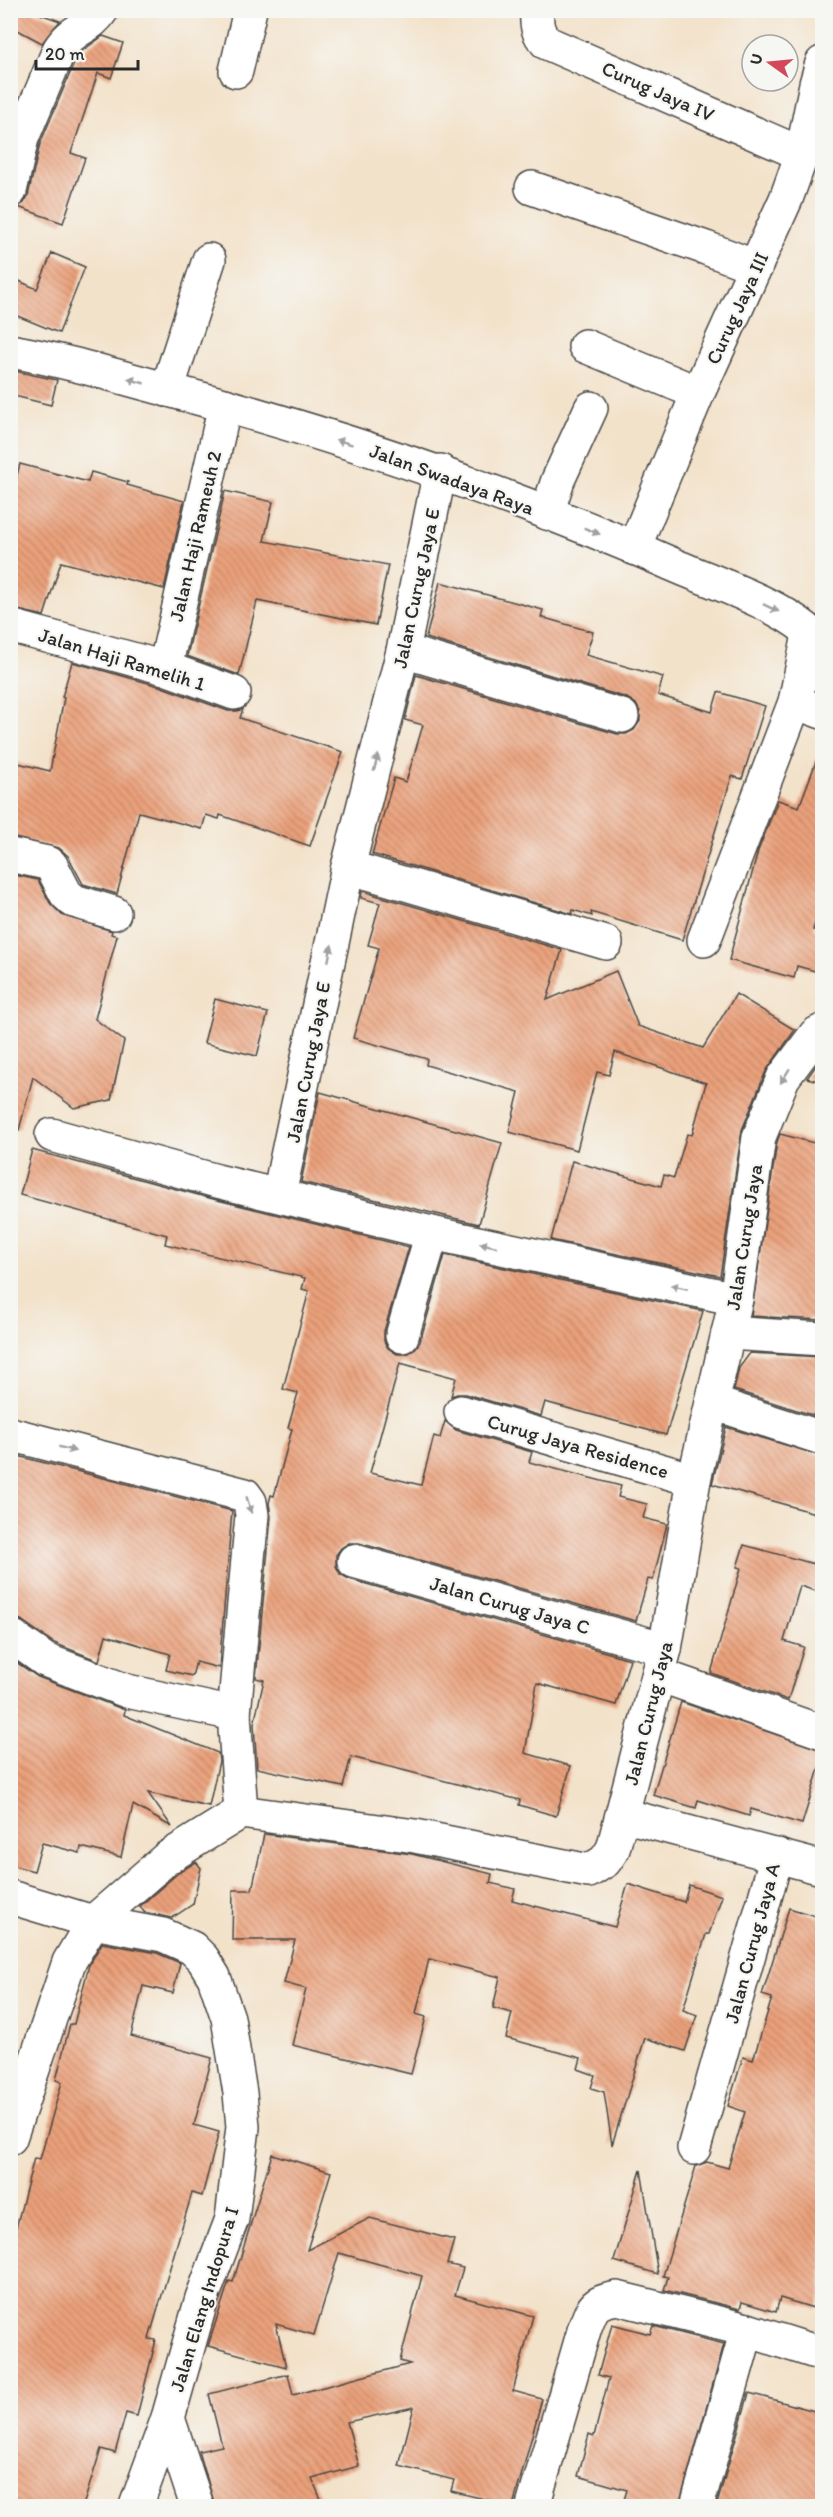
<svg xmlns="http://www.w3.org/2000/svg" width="833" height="2517" font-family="Itim,sans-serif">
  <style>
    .building { fill: url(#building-back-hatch) }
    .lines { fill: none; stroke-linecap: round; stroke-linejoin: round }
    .street-casing { stroke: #494643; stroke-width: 36 }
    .street { stroke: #fff; stroke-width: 33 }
    .oneway { fill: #a0a0a0 }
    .labels { text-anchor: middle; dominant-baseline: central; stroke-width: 4.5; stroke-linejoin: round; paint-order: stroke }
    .street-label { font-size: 20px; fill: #2b2b2b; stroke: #f6f6f2 }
  </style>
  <defs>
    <pattern id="building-back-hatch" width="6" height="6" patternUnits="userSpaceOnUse" patternTransform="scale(1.5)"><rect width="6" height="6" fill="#eba17b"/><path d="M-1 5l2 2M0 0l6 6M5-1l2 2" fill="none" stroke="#bf8365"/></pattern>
  </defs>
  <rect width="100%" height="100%" fill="#f6f6f2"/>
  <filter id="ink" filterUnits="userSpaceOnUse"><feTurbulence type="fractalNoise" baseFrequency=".0167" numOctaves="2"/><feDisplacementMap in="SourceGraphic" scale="12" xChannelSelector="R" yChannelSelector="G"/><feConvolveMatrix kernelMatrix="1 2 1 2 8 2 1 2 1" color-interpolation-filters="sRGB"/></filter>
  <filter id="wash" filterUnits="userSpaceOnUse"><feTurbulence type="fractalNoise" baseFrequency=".008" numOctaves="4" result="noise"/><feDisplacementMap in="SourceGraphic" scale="24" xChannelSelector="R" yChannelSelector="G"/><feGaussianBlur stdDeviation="1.35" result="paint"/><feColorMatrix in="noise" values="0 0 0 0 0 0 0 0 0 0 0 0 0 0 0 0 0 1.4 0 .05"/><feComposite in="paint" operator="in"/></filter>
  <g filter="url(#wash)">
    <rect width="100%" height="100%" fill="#f3e2ca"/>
    <g id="blocks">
      <g class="building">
        <path d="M10,10H29L60,21L42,43L10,26Z"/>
        <path d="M103,36L123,43L111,78L98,73L71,153L85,158L63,223L18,207L24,203L28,196L40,144L76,59L82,51Z"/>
        <path d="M52,253L85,267L59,333L10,313V277L37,289Z"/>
        <path d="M10,370L57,380L51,405L10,395Z"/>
        <path d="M20,464L88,482L91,472L128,482L127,485L184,501L164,589L61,562L44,616L10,608V500Z"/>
        <path d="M225,491L273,502L264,541L388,565L376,625L257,601L239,675L187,656Z"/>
        <path d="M440,582L543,610L541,617L593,632L586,655L663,677L658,695L712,712L718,692L765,706L742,779L732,776L682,940L591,912L592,916L573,910L572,914L372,854L394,778L406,782L423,725L405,720L416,675L617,734H626L634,730L640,721V712L636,704L627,698L426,638Z"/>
        <path d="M72,662L159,686L228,711H237L243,709L240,718L343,752L310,846L220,815L219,819L206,815L202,829L139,812L117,894L83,884L68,856L59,848L10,837V761L50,771L64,698L62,697Z"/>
        <path d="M820,751H822V902L813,930L822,932V973L797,966L794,978L729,960L758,851L778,800L799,807Z"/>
        <path d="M10,874L38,880L50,903L62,915L112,931L111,934L117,936L95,1019L124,1041L111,1100L74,1108L33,1077L19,1130L10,1128Z"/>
        <path d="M362,891L562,950L547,1000L616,971L638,1026L703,1048L736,994L795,1030L766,1071L742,1130L720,1276L551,1240L572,1161L661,1186L664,1175L674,1178L687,1134L692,1135L706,1083L615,1052L609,1075L597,1072L577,1150L509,1132L519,1092L426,1065L427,1059L353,1038L379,948L368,945L380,903L361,898Z"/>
        <path d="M215,999L268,1013L257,1056L204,1043Z"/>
        <path d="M822,1057V1082L807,1078Z"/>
        <path d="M320,1092L502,1143L479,1224L301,1182Z"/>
        <path d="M780,1134L822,1145V1320L751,1316L777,1142Z"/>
        <path d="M32,1150L213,1199L409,1247L384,1331V1341L388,1348L397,1354H407L414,1350L420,1342L445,1255L703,1311L666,1435L545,1402L541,1416L466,1394H457L451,1396L456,1378L400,1363L370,1473L421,1485L434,1436L440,1438L445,1421L456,1430L532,1452L529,1462L621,1486L618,1497L647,1504L643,1518L667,1524L653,1580L648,1579L636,1621L359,1543H349L341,1548L336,1555V1566L340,1574L349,1579L630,1659L616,1705L537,1683L525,1753L571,1766L556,1816L519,1805L520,1800L351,1757L343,1787L257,1768L254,1724L264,1680L256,1678L271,1517L269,1503L271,1495L274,1496L292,1429L288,1428L298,1393L283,1389L309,1291L302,1289L305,1278L165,1244L167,1235L20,1195Z"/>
        <path d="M750,1353L822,1357V1418L734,1390L739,1368Z"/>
        <path d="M726,1427L822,1456V1515L712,1484Z"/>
        <path d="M10,1454L232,1511L219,1668L196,1662L192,1676L166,1670L170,1654L106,1635L99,1661L54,1643L21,1620L10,1616Z"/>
        <path d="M744,1545L822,1566V1593L800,1586L784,1641L804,1647L788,1700L711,1673L741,1568L737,1567Z"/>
        <path d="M10,1658L38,1677L125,1710L124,1715L218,1753L219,1761L209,1806L148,1793L172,1827L133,1805L121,1857L81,1847L80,1853L42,1843L34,1871L10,1865Z"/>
        <path d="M681,1702L822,1750V1759L802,1824L751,1809L749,1816L698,1800L696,1808L653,1795Z"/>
        <path d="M264,1834L412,1854L492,1874L490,1883L515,1889L512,1900L615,1927L628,1884L684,1902L689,1885L722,1896L709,1934H706L683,2010L697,2015L685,2051L645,2038L612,2145L604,2092L591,2088L595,2075L578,2069L581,2058L506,2038L512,2013L493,2008L500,1977L429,1959L416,2014L426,2017L411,2074L292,2045L306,1989L284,1983L295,1940H232L233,1890H252Z"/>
        <path d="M196,1862L201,1868L193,1904L172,1918L144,1912L140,1906L178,1873Z"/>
        <path d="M789,1908L822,1918V2291L817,2309L780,2298L776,2312L742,2302L740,2309L664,2290L668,2277L663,2276L696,2166L707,2162L728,2168L745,2112L728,2106L743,2057L753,2060L772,1998L762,1995Z"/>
        <path d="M102,1943L157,1953L180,1963L173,1993L143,1986L131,2036L212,2058L194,2125L219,2132L202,2196L192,2193L149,2339L156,2340L137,2416L126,2413L115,2453L101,2449L83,2506H10V2227L16,2228L34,2158L40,2159L62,2082L56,2080L70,2024H74L89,1965Z"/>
        <path d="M272,2154L331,2172L307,2250L370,2218L454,2240L447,2264L463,2268L455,2295L533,2316L513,2391L542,2399L513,2506L451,2491L454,2480L399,2466L414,2407L347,2422L359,2466L312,2479L324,2506H215L199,2451L222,2446L209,2394L288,2374L293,2395L410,2364L400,2361L422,2276L339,2253L314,2335L276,2324L286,2367L208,2346L229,2281L233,2282Z"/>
        <path d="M641,2170L658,2274L614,2261Z"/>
        <path d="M612,2324L650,2334L653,2326L724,2344L679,2506H650L624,2500L627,2490L578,2476L589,2434L594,2436L609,2378L598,2375Z"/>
        <path d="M749,2393L822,2413V2506H727L717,2504Z"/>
      </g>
    </g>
  </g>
  <g filter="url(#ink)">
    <use href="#blocks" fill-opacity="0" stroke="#494643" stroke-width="1.5"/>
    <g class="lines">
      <g class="street-casing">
        <g id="street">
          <path d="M537,10C536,24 537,33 547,43L802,154"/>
          <path d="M236,71L250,10"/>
          <path d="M532,188L706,248L756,267"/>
          <path d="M10,191L22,138L59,50C72,28 90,29 102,10"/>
          <path d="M585,346L698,393"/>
          <path d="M10,351C64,360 116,376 169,390C339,436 506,491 667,562C709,581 772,601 806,629L808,640L795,702L704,940"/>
          <path d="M167,390L209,260"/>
          <path d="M547,513L558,480L591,408"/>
          <path d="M634,548L698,393L786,199L802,154L816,84L822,63"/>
          <path d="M10,626L165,668L234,693"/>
          <path d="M403,651L622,716"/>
          <path d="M165,668L225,405"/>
          <path d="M795,702L822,712"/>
          <path d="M10,855L47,863L51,865L66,894L74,901L114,913"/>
          <path d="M348,867L606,943"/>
          <path d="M52,1135L217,1181L432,1233L736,1299"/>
          <path d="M279,1195L348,867L403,651L440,471"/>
          <path d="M728,1333L822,1339"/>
          <path d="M402,1336L432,1233"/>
          <path d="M713,1403L822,1438"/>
          <path d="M461,1412L694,1480"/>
          <path d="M10,1434L245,1495L250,1502L252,1515L234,1714"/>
          <path d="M354,1561L665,1649"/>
          <path d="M10,1635L45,1660L127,1691L234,1714L241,1812"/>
          <path d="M659,1675L822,1732"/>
          <path d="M623,1815L822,1868"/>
          <path d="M10,1897L93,1922L163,1935L192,1948L203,1959L214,1977L228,2018L240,2093L243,2127L232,2219L202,2298L168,2418L136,2506"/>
          <path d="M10,2138L69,1962L93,1922L167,1858L241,1812L415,1836L589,1871L605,1861L613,1849L665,1649L694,1480L736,1299L759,1137L783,1078L816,1034L822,1031"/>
          <path d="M694,2148L777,1855"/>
          <path d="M168,2418L197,2506"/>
          <path d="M533,2506L585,2327C593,2306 594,2302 617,2298L747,2330L822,2354"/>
          <path d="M697,2506L747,2330"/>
        </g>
      </g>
      <use href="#street" class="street"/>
    </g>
    <defs><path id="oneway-solid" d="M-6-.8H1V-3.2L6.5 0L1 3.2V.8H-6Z" transform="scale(1.5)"/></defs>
    <g class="oneway">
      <use href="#oneway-solid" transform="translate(136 381) rotate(-164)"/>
      <use href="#oneway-solid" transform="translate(344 442) rotate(-163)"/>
      <use href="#oneway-solid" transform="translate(592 531) rotate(22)"/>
      <use href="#oneway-solid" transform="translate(771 608) rotate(25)"/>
      <use href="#oneway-solid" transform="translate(376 763) rotate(-75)"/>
      <use href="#oneway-solid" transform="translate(330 953) rotate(-78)"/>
      <use href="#oneway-solid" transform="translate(785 1076) rotate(122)"/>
      <use href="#oneway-solid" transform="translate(488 1245) rotate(-168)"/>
      <use href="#oneway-solid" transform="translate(679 1287) rotate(-168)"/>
      <use href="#oneway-solid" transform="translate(67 1449) rotate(15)"/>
      <use href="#oneway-solid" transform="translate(249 1505) rotate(73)"/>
    </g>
  </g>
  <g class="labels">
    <g class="street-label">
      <text transform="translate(658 91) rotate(24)">Curug Jaya IV</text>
      <text transform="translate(737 308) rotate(-65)">Curug Jaya III</text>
      <text transform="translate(452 479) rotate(20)">Jalan Swadaya Raya</text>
      <text transform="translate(195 536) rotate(-77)">Jalan Haji Rameuh 2</text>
      <text transform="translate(416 588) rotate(-78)">Jalan Curug Jaya E</text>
      <text transform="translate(122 659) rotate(17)">Jalan Haji Ramelih 1</text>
      <text transform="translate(308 1062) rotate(-79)">Jalan Curug Jaya E</text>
      <text transform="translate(744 1237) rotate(-81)">Jalan Curug Jaya</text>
      <text transform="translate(578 1446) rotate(16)">Curug Jaya Residence</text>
      <text transform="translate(510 1605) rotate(16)">Jalan Curug Jaya C</text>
      <text transform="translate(648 1713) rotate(-76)">Jalan Curug Jaya</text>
      <text transform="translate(752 1943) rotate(-75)">Jalan Curug Jaya A</text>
      <text transform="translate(204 2299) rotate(-73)">Jalan Elang Indopura I</text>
    </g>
  </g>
  <rect width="833" height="2517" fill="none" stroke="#f6f6f2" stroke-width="36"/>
  <g transform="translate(770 63) rotate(285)"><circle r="28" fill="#f6f6f2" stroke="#a5a5a2" stroke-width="1.5"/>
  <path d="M0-4.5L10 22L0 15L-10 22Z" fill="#d1495b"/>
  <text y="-9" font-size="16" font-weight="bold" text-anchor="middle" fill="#2b2b2b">U</text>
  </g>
  <path d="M36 60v9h102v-9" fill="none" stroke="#2b2b2b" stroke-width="3"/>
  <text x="45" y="60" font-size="18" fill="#2b2b2b" stroke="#f6f6f2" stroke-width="4.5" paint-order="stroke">20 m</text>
</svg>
